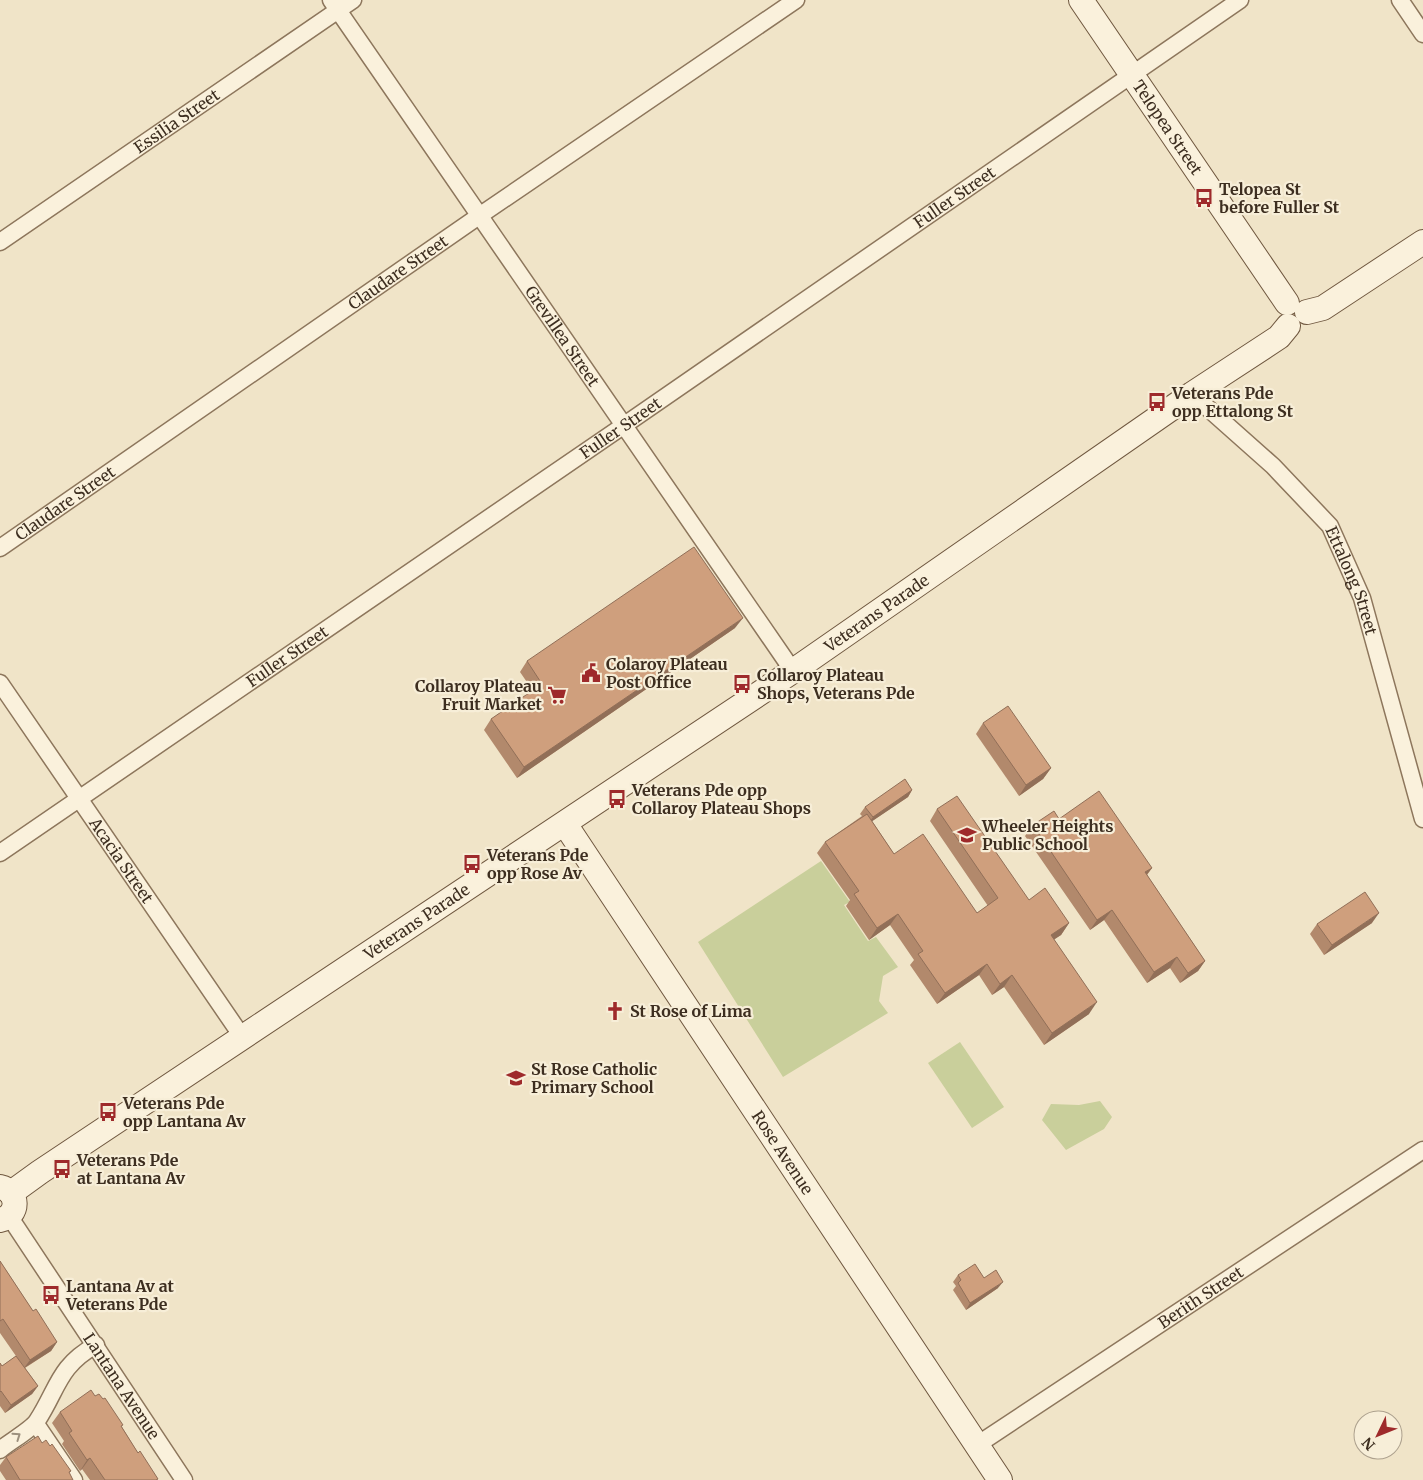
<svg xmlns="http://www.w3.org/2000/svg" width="1423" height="1480" font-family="Merriweather,serif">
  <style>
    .green { fill: #c9cf9b }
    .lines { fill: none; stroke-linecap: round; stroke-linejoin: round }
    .street-casing { stroke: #8d765c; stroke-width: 19 }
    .secondary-casing { stroke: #6f573f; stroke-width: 26 }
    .street { stroke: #faf1dc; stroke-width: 16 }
    .secondary { stroke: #faf1dc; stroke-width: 24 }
    .wall { fill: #b2896c }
    .shaded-wall { fill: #916f58 }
    .building { fill: #cf9f7d; stroke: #916f58 }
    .oneway { stroke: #9c907e }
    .labels { text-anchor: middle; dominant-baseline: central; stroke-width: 4.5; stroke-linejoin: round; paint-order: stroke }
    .street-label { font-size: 16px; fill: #3d2e20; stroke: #f7eed8 }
    .poi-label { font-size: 16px; font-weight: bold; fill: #3d2e20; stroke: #f7eed8; text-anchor: start }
  </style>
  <rect width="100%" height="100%" fill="#f0e4c8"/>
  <g class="green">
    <path d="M821,861L850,902L844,905L868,941L876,937L898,967L883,976L879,1001L888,1013L783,1077L698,942Z"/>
    <path d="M960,1042L1004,1107L972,1128L928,1063Z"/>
    <path d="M1100,1101L1112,1117L1104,1129L1066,1150L1042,1120L1051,1104L1079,1105Z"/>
  </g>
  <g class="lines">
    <g class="street-casing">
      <g id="street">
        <path id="s1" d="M331,0L793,671"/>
        <path d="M1400,0L1423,34"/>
        <path id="s2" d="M0,242L353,0"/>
        <path id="s3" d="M1192,394L1273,466L1330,526L1362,598L1423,819"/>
        <path id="s4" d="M0,548L479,216L796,0"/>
        <path id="s5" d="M0,683L243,1038"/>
        <path id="s6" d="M0,853L623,426L1240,0"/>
        <path id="s7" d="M9,1216L184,1480"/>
        <path d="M36,1424L74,1480"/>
        <path id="s8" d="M977,1445L1423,1150"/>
        <path d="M0,1450C9,1442 31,1430 37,1421C58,1389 58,1366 96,1345"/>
      </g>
    </g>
    <g class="secondary-casing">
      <g id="secondary">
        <path id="s9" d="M1081,0L1287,303"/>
        <path d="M1307,312L1323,308L1423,242"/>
        <path id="s10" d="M565,824L1000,1480"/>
        <path d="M0,1187C19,1191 20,1216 0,1220"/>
        <path id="s11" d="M11,1193L40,1172L793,671L1192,394L1279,337L1288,326"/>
      </g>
    </g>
    <use href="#street" class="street"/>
    <use href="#secondary" class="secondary"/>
  </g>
  <g class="wall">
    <path d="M735,628L517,778L484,730L491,719L533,691L520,672L527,661Z"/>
    <path d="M983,723L1051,768L1043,779L1019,796L976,734Z"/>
    <path d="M912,790L908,797L872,821L894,854L977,913L988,906L930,821L937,809L1029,900L1069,923L1061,935L1054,939L1089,1014L1044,1045L1004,987L992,995L979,975L937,1004L910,965L914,960L890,925L869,940L846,906L850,900L817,853L825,842L862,816L860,814L865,807Z"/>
    <path d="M1059,819L1152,868L1147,875L1205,961L1198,971L1180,983L1170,968L1147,983L1104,920L1090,930L1025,836L1033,825Z"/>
    <path d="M1372,923L1324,955L1310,934L1317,924Z"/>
    <path d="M0,1261L33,1311L57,1342L51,1351L25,1368L38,1386L32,1394L5,1413L0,1406V1363L2,1366L16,1356L0,1333Z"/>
    <path d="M958,1275L984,1278L998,1288L966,1310L953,1290L956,1286L953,1282Z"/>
    <path d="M95,1396L122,1427L138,1453L158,1479L157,1480H90L82,1469L80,1471L62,1444L64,1441L52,1423L60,1412Z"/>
    <path d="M42,1443L50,1446L71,1471L69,1473L73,1480H6L0,1471V1465L6,1457Z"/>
  </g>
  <g class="shaded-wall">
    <path d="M743,618L735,628L517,778L524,767Z"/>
    <path d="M1051,768L1043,779L1019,796L1026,785Z"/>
    <path d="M912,790L908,797L868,824L873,817Z"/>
    <path d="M1152,868L1144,878L1145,872Z"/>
    <path d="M1112,910L1104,920L1090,930L1097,920Z"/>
    <path d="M1379,913L1372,923L1324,955L1332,945Z"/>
    <path d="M898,914L890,925L869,940L877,928Z"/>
    <path d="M1069,923L1061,935L1043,947L1051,935Z"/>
    <path d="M1177,957L1170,968L1147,983L1154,972Z"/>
    <path d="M1205,961L1198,971L1180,983L1188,973Z"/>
    <path d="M987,964L979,975L937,1004L945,993Z"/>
    <path d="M1012,975L1004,987L992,995L1000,984Z"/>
    <path d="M1097,1002L1089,1014L1044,1045L1052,1033Z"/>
    <path d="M1003,1282L998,1288L966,1310L970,1303Z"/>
    <path d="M57,1342L51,1351L24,1368L30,1360Z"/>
    <path d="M38,1386L32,1394L5,1413L11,1405Z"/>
    <path d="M90,1458L82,1469L80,1471L87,1460Z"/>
  </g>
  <g class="building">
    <path d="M694,547L743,618L524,767L491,719L542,684L527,661Z"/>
    <path d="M1008,706L1051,768L1026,785L983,723Z"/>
    <path d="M905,779L912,790L873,817L865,807Z"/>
    <path d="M1099,791L1152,868L1145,872L1205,961L1188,973L1177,957L1154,972L1112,910L1097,920L1033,825L1054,811L1059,819Z"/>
    <path d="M957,796L1029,900L1045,888L1069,923L1051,935L1097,1002L1052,1033L1012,975L1000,984L987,964L945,993L918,954L923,951L898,914L877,928L854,894L859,891L825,842L867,814L894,854L923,834L977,913L998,898L937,809Z"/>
    <path d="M1365,892L1379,913L1332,945L1317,924Z"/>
    <path d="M0,1261L33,1311L36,1309L57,1342L30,1360L3,1319L0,1321Z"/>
    <path d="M975,1264L984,1278L996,1270L1003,1282L970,1303L958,1283L961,1280L958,1275Z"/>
    <path d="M16,1356L38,1386L11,1405L1,1391L0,1392V1363L2,1366Z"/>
    <path d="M91,1390L95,1396L99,1394L103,1399L105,1398L123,1425L121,1426L138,1453L140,1451L158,1479L156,1480H105L90,1458L87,1460L69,1433L72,1431L60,1412Z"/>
    <path d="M38,1436L42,1443L46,1440L50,1446L52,1444L71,1471L69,1472L73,1480H20L6,1457Z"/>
  </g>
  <defs><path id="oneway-chevron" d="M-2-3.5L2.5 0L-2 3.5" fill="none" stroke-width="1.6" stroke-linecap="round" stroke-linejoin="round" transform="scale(1.25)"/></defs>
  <use class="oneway" href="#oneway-chevron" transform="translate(17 1436) rotate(-35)"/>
  <defs>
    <g id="bus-bare" transform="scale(1.5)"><path d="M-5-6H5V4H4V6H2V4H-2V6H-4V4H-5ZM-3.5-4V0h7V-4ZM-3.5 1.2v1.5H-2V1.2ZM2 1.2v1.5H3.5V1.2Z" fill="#9e2a2b" stroke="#f7eed8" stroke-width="2.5" paint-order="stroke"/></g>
    <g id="civic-bare" transform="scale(1.5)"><path d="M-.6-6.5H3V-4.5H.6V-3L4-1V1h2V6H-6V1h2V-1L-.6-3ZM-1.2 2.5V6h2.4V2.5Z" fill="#9e2a2b" stroke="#f7eed8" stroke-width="2.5" paint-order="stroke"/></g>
    <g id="supermarket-bare" transform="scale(1.5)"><path d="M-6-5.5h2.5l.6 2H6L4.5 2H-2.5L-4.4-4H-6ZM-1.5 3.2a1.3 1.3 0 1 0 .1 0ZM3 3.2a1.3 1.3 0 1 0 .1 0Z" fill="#9e2a2b" stroke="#f7eed8" stroke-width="2.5" paint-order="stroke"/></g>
    <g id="school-bare" transform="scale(1.5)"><path d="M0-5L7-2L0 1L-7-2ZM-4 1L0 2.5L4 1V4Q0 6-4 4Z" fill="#9e2a2b" stroke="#f7eed8" stroke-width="2.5" paint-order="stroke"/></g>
    <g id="church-bare" transform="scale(1.5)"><path d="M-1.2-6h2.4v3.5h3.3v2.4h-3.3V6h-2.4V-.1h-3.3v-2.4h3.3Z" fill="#9e2a2b" stroke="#f7eed8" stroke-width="2.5" paint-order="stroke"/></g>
  </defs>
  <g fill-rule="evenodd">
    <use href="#bus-bare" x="1204" y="198"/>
    <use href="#bus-bare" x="1157" y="402"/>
    <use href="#civic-bare" x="591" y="673"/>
    <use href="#bus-bare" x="742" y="684"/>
    <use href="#supermarket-bare" x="557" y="695"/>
    <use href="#bus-bare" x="617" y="799"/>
    <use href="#school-bare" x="967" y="835"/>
    <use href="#bus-bare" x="472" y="864"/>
    <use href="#church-bare" x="615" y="1011"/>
    <use href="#school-bare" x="516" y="1078"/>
    <use href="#bus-bare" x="108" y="1112"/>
    <use href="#bus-bare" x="62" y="1169"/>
    <use href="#bus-bare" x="51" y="1295"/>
  </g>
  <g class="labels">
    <g class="street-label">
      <text stroke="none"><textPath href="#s2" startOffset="214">Essilia Street</textPath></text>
      <text stroke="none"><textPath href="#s9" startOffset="154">Telopea Street</textPath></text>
      <text stroke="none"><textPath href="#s6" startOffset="1158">Fuller Street</textPath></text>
      <text stroke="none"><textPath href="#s4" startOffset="484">Claudare Street</textPath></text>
      <text stroke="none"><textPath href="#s1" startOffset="408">Grevillea Street</textPath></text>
      <text stroke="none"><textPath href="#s6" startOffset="752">Fuller Street</textPath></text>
      <text stroke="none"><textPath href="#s4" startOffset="79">Claudare Street</textPath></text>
      <text stroke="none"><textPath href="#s3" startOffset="250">Ettalong Street</textPath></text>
      <text stroke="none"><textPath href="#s11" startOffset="1042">Veterans Parade</textPath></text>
      <text stroke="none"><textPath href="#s6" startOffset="348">Fuller Street</textPath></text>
      <text stroke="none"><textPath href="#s5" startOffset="215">Acacia Street</textPath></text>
      <text stroke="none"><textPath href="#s11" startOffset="488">Veterans Parade</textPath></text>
      <text stroke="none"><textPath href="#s10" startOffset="394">Rose Avenue</textPath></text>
      <text stroke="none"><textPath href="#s8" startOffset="268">Berith Street</textPath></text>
      <text stroke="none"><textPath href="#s7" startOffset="204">Lantana Avenue</textPath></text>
    </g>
    <g class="poi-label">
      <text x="1219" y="189">Telopea St<tspan x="1219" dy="18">before Fuller St</tspan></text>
      <text x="1172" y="393">Veterans Pde<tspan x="1172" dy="18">opp Ettalong St</tspan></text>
      <text x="606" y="664">Colaroy Plateau<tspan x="606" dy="18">Post Office</tspan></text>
      <text x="757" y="675">Collaroy Plateau<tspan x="757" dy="18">Shops, Veterans Pde</tspan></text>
      <text x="542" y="686" text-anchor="end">Collaroy Plateau<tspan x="542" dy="18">Fruit Market</tspan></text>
      <text x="632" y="790">Veterans Pde opp<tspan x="632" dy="18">Collaroy Plateau Shops</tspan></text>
      <text x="982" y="826">Wheeler Heights<tspan x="982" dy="18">Public School</tspan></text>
      <text x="487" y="855">Veterans Pde<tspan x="487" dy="18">opp Rose Av</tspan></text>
      <text x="630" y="1011">St Rose of Lima</text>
      <text x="531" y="1069">St Rose Catholic<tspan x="531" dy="18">Primary School</tspan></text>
      <text x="123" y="1103">Veterans Pde<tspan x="123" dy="18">opp Lantana Av</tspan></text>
      <text x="77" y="1160">Veterans Pde<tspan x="77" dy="18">at Lantana Av</tspan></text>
      <text x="66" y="1286">Lantana Av at<tspan x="66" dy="18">Veterans Pde</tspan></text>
    </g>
  </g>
  <g transform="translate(1378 1435) rotate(227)"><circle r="24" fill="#f7eed8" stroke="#ada18e"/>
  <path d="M0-4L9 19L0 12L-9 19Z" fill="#9e2a2b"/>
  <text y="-8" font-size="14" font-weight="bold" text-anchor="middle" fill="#3d2e20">N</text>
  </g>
</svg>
